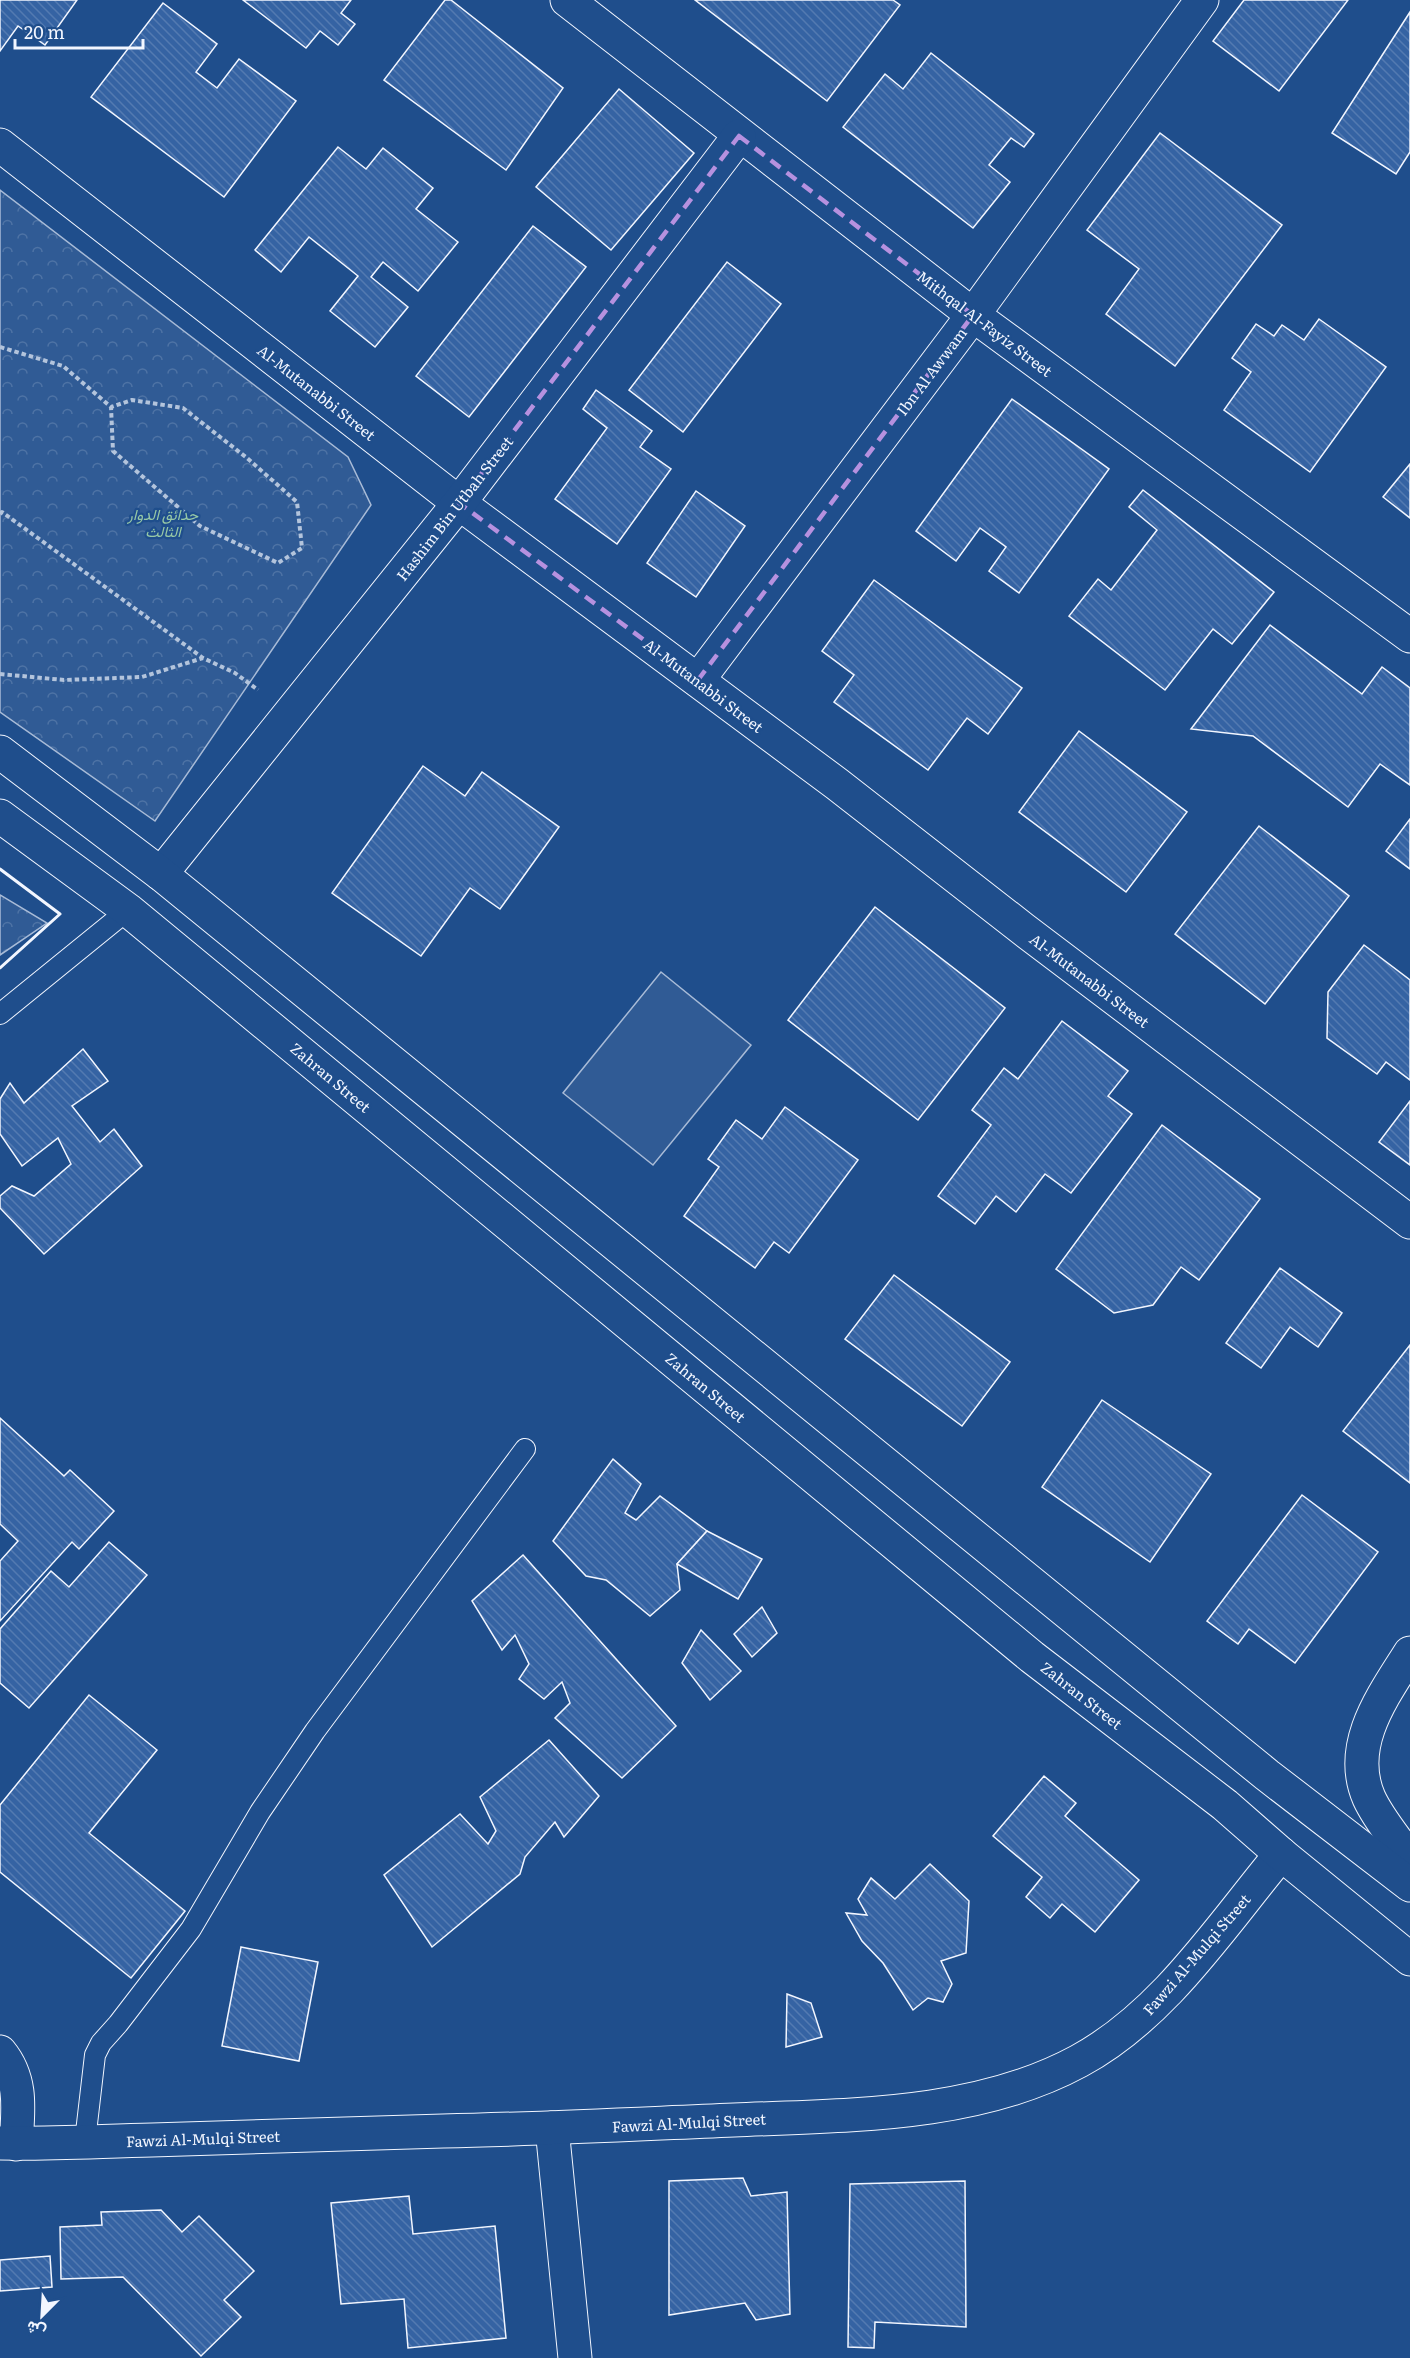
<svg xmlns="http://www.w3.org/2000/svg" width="1410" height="2358" font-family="Literata,Vazirmatn,serif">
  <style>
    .park { fill: url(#park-crowns); stroke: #a8bbd7; stroke-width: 1.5 }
    .pitch { fill: #305b95; stroke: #a8bbd7; stroke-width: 1.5 }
    .building { fill: url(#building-back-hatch); stroke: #f2f6ff; stroke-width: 1.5 }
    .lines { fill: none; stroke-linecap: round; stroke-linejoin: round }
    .lane-casing { stroke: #f2f6ff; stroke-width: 22 }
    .street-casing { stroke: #f2f6ff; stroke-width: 35 }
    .primary-casing { stroke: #f2f6ff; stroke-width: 35 }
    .path { stroke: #b3c4dc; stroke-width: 4; stroke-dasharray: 4.5 3; stroke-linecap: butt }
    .lane { stroke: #1f4e8c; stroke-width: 20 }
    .street { stroke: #1f4e8c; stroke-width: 33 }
    .primary { stroke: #1f4e8c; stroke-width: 33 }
    .wall { stroke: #f2f6ff; stroke-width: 3 }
    .marked { fill: none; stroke: #b691df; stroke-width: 4.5; stroke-dasharray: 12 8; stroke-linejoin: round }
    .labels { text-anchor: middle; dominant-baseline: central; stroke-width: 4.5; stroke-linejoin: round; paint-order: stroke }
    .street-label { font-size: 15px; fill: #f2f6ff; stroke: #1f4e8c }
    .park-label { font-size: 15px; font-style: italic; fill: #97c8a6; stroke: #1f4e8c }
  </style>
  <defs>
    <pattern id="park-crowns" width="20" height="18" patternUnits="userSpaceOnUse" patternTransform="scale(1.5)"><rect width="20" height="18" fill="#305b95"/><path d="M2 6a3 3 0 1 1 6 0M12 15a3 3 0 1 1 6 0" fill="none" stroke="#4e73a5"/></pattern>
    <pattern id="building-back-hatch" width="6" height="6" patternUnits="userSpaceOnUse" patternTransform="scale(1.5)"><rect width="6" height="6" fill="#3563a3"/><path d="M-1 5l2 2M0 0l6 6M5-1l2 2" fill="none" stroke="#537ab1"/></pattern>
  </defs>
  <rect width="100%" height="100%" fill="#1f4e8c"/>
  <g class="park">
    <path d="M0,190L348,457L371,505L155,821L0,712Z"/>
    <path d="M0,895L47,923L0,955Z"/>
  </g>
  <path class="pitch" d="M661,972L751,1045L653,1165L563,1093Z"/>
  <g class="building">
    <path d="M0,0H77L45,45L18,26L0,51Z"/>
    <path d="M243,0H351L341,13L355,24L338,45L320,31L306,48Z"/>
    <path d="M445,0H451L563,88L506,170L384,80Z"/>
    <path d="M695,0H893L900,5L827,101Z"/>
    <path d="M1244,0H1348L1279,91L1213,41Z"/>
    <path d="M163,3L217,44L196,72L217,88L239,59L296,101L224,197L91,97Z"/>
    <path d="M1410,12V152L1396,174L1332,133Z"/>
    <path d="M931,53L1034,134L1024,147L1011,138L989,165L1010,182L973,228L843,127L885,74L903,89Z"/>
    <path d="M619,89L694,153L611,250L536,187Z"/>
    <path d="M1160,133L1282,225L1175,366L1106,314L1139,269L1087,230Z"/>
    <path d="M338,147L366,169L383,148L433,188L416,209L458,242L418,291L383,262L371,277L408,307L375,347L330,311L358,276L309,237L281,272L255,250Z"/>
    <path d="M533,226L586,267L469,417L416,376Z"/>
    <path d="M727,262L781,304L683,432L629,390Z"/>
    <path d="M1319,319L1386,367L1310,472L1224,410L1251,372L1232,358L1256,324L1274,336L1282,325L1304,340Z"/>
    <path d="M596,390L652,431L640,447L671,469L617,544L555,499L607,428L583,409Z"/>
    <path d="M1012,399L1109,469L1019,593L989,571L1006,547L980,528L956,561L916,531Z"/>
    <path d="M1410,464V518L1383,497Z"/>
    <path d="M1143,490L1274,592L1232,644L1213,629L1165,690L1069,616L1098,579L1111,590L1157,530L1129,507Z"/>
    <path d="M696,491L745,526L696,597L647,563Z"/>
    <path d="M874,580L1022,688L988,734L967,718L928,770L834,702L854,675L822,651Z"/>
    <path d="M1270,625L1362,694L1382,667L1410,688V785L1380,764L1348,807L1253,736L1191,729Z"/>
    <path d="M1079,731L1187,812L1126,892L1019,812Z"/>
    <path d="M423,766L465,796L482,772L559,827L500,909L470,888L421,956L332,893Z"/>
    <path d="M1410,819V869L1386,851Z"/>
    <path d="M1259,826L1349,896L1265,1004L1175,934Z"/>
    <path d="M875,907L1005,1008L918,1120L788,1020Z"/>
    <path d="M1364,945L1410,980V1080L1386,1062L1377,1074L1327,1038L1328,992Z"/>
    <path d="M1062,1021L1128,1071L1108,1096L1132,1114L1071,1193L1045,1174L1016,1212L996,1196L975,1224L938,1196L991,1125L972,1110L1004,1068L1018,1079Z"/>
    <path d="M83,1049L108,1081L72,1106L100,1142L114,1129L142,1166L44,1254L0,1208V1196L12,1186L34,1196L71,1164L58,1138L22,1166L0,1134V1099L10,1083L24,1103Z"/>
    <path d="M1410,1101V1165L1379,1142Z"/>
    <path d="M785,1107L858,1160L789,1253L774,1242L755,1268L684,1216L719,1167L708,1159L736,1120L762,1139Z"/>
    <path d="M1162,1125L1260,1199L1199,1280L1181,1267L1153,1305L1114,1313L1056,1269Z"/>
    <path d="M1280,1268L1342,1313L1318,1347L1290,1327L1261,1368L1226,1343Z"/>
    <path d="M894,1275L1010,1362L962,1426L845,1339Z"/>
    <path d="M1410,1345V1483L1343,1431Z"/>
    <path d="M1102,1400L1211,1474L1150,1562L1042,1487Z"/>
    <path d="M0,1418L64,1476L70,1470L114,1511L79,1549L72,1542L0,1621V1561L18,1541L0,1524Z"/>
    <path d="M613,1459L641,1484L625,1513L636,1520L660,1496L707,1531L677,1564L680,1590L650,1616L606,1580L586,1576L553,1541Z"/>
    <path d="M1302,1495L1378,1552L1295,1663L1249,1629L1238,1644L1207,1621Z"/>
    <path d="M707,1531L762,1559L738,1599L677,1564Z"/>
    <path d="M109,1542L147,1575L29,1708L0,1683V1629L51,1571L69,1587Z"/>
    <path d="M523,1555L676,1726L622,1778L555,1718L570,1703L562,1682L544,1699L519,1679L529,1664L515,1635L502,1650L472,1601Z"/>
    <path d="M762,1607L777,1633L752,1657L734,1634Z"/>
    <path d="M701,1630L741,1671L710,1700L682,1663Z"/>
    <path d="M89,1695L157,1750L89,1833L185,1911L131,1978L0,1872V1805Z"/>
    <path d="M549,1740L599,1796L564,1837L555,1822L525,1857L520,1874L432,1947L384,1875L460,1814L488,1844L496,1831L480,1797Z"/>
    <path d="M1044,1776L1076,1803L1065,1816L1139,1880L1095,1932L1062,1904L1050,1918L1026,1897L1042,1877L993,1836Z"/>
    <path d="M930,1864L969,1901L966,1953L941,1961L952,1984L943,2002L928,1998L913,2010L883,1963L862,1941L846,1913L867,1915L858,1899L871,1878L895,1899Z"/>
    <path d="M241,1947L318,1962L299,2061L222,2046Z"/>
    <path d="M787,1994L811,2003L822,2037L786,2047Z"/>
    <path d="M743,2178L751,2196L787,2192L790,2314L756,2320L745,2303L669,2315V2181Z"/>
    <path d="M965,2181L966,2327L875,2322L874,2348L848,2347L850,2184Z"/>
    <path d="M409,2196L413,2234L495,2226L506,2338L408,2348L404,2299L341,2304L331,2203Z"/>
    <path d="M161,2210L182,2232L199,2216L254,2271L224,2300L241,2317L201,2356L123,2277L61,2279L60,2227L102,2225L101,2212Z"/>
    <path d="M50,2256L52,2287L0,2291V2260Z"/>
  </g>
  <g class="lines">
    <g class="lane-casing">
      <g id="lane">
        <path d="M0,1014L128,910"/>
        <path d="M85,2141L95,2055L101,2043L118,2024L191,1929L260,1812L315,1731L525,1449"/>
      </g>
    </g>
    <g class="street-casing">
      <g id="street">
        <path d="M567,0L973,315L1410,636"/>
        <path d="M0,145L459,503L837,784L1023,929L1410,1222"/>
        <path d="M698,680L973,315L1202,0"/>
        <path d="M161,874L459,503L739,136"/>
        <path d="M1410,1653C1383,1696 1346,1745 1369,1798C1379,1820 1397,1840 1410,1860"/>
        <path d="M0,2052C23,2080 18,2110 16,2144"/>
        <path d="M552,2128L575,2358"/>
        <path d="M0,2143C51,2144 102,2141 152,2140C249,2137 346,2134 443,2131C540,2129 637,2124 734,2120C848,2115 976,2117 1079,2061C1164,2015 1221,1926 1281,1854"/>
      </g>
    </g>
    <g class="primary-casing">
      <g id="primary">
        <path d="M0,752L161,874L1267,1775L1410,1885"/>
        <path d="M0,816L128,910L1032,1657L1225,1805L1281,1854L1410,1959"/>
      </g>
    </g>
    <g class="path">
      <path d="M0,347L63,366L111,407L113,451L200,526L278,563L302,548L297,502L247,458L183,408L132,400L111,407"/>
      <path d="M0,514L2,512L203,658"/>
      <path d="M0,674L64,680L142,677L203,658L235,673L258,690"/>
    </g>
    <use href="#lane" class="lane"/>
    <use href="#street" class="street"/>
    <use href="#primary" class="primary"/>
    <path class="wall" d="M0,869L60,914L0,968"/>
  </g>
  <path class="marked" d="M739,136L973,315L698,680L459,503Z"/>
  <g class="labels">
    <g class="street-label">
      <text transform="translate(985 323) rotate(37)">Mithqal Al-Fayiz Street</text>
      <text transform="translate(931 371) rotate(-53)">Ibn Al Awwam</text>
      <text transform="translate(317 392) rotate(38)">Al-Mutanabbi Street</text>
      <text transform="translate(454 508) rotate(-52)">Hashim Bin Utbah Street</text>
      <text transform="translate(704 685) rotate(37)">Al-Mutanabbi Street</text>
      <text transform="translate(1090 980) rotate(37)">Al-Mutanabbi Street</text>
      <text transform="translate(331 1077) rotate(40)">Zahran Street</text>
      <text transform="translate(706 1387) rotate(40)">Zahran Street</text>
      <text transform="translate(1082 1695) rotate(38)">Zahran Street</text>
      <text transform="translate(1196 1954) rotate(-49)">Fawzi Al-Mulqi Street</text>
      <text transform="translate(689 2122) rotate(-3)">Fawzi Al-Mulqi Street</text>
      <text transform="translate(203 2138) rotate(-2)">Fawzi Al-Mulqi Street</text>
    </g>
    <g class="park-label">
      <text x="163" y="513">حدائق الدوار<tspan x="163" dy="17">الثالث</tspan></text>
    </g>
  </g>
  <g transform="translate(42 2316) rotate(204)" stroke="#1f4e8c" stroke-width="4.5" paint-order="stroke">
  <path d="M0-4.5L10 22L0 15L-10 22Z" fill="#f2f6ff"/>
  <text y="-9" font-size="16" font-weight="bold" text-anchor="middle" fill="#f2f6ff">ش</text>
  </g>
  <path d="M15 39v9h128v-9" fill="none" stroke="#f2f6ff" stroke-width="3"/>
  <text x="24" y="39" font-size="18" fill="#f2f6ff" stroke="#1f4e8c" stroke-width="4.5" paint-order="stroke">20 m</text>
</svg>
